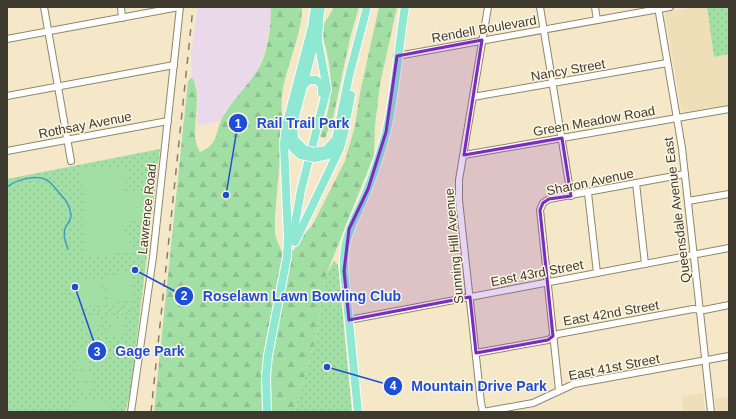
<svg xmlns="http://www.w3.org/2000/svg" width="736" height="419" font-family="Helvetica,sans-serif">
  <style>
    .built { fill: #efdfb8 }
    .industrial { fill: #e9d9eb }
    .forest { fill: url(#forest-firs) }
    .park { fill: url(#park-dots) }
    .garden { fill: url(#garden-furrows) }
    .pitch { fill: #a2dfa5 }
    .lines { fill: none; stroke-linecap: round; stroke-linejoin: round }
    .stream { stroke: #3d9cc3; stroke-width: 1.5 }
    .minor-casing { stroke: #92876a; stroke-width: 8 }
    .major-casing { stroke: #fff; stroke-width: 10 }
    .minor { stroke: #fff; stroke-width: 6 }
    .major { stroke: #8ee8d2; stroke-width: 8 }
    .rail { stroke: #857d69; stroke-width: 1.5; stroke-dasharray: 7 7; stroke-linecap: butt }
    .major-bridge-casing { stroke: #fff; stroke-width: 10; stroke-linecap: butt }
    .major-bridge { stroke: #8ee8d2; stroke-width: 8 }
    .marked { fill: #7b2cbf; fill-opacity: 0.2; stroke: #7b2cbf; stroke-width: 3; stroke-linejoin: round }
    .labels { text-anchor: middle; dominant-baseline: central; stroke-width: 3; stroke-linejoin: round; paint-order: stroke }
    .street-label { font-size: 13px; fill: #3f3a2e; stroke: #fdf6e3 }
    .leader { fill: none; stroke: #1d4ed8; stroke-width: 1.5 }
    .callout-dot { fill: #1d4ed8; stroke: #fdf6e3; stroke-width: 1.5 }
    .mark-label { font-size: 12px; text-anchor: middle; font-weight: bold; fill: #fff }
    .callout-label { font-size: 14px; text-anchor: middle; font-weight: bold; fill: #1d4ed8; stroke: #fdf6e3; stroke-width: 3; stroke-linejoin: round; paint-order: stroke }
  </style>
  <defs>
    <pattern id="forest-firs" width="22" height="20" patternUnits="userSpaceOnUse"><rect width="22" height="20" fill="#a2dfa5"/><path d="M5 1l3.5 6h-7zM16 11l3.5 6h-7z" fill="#8dc08e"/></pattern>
    <pattern id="park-dots" width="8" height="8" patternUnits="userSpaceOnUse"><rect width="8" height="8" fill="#a2dfa5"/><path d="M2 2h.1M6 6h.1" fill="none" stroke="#8dc08e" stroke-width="1.8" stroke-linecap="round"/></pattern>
    <pattern id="garden-furrows" width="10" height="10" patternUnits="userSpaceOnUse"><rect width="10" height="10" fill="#a2dfa5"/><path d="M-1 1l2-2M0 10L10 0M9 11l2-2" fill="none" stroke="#8dc08e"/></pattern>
  </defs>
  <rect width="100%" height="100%" fill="#f5e8c8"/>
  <g class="built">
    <path d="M694,7H707L714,56L729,54V105L683,112L681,108L665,15L667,12Z"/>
    <path d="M703,393L705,412H683L682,397Z"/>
    <path d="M729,396V412H716L715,399Z"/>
  </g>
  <path class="industrial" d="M198,7H271V16L266,47L257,72L228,108L220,121L197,126L198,102L197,86L192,77L191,53Z"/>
  <g class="forest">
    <path d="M271,7H302C302,45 275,82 283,120L275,217V235L281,250H294L302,236L312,226L345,161L355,126L360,93L379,7H397L380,84L375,125L374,155L326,275L317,333L295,412H154L188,81L192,77C205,101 187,131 200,152C221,143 214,130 224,115C233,100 246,87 256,73C268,55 271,28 271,7Z"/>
    <path d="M333,7H359L350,38L333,118L325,138L319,136C336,104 333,63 320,30L332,11Z"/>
  </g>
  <g class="park">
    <path d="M707,7H729V54L714,57Z"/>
    <path d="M160,149L130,394L125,412H7V179Z"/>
    <path d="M334,261L338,265L352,412H295L317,333L326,275Z"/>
  </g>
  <path class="garden" d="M135,303L130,315L96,312L97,310Z"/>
  <g class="pitch">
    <path d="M126,166L127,178L123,193L134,190L141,192L145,217L122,225L130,239L131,251L88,258L84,255L82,212H86L80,171L83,167Z"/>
    <path d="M130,272L134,299L109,303L104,277Z"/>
    <path d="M100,277L105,303L79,308L74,282Z"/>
    <path d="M84,315L100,317L99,324L83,322Z"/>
    <path d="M108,317L124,319L123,327L107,325Z"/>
    <path d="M82,325L98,326V334L82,332Z"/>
    <path d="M107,327L123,329L122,337L106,335Z"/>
    <path d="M79,351L95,353L94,360L78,358Z"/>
    <path d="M78,361L94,363L93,370L77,369Z"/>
    <path d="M77,371L93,373L92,381L76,379Z"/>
    <path d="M75,382L91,384V391L75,389Z"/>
    <path d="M80,400L109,402L111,408L108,411L71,412L74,403Z"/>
  </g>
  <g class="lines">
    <path class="stream" d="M7,187C16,180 36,174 47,180C53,184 56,190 62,196C66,200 70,208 71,215C71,220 69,222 66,226C62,233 65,242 68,249"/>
    <g class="minor-casing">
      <g id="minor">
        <path d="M44,7L71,161"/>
        <path d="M121,7L122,18"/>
        <path d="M540,7L571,196"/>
        <path d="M595,7L597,20"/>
        <path d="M658,7L682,148L711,412"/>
        <path d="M7,39L179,7"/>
        <path d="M397,56L670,7"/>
        <path d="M7,96L174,65"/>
        <path d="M473,97L667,63"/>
        <path d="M7,151L168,121"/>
        <path d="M464,155L729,109"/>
        <path d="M636,183L645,264"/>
        <path d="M588,193L597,273"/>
        <path d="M688,201L729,194"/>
        <path d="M349,320L729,248"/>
        <path d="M476,353L548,340L558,334L693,309L704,310L729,305"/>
        <path d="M559,390L540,210L543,203L549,199L685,174"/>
        <path d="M131,412L153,257L180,7"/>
        <path d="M483,412L481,403L459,200V180L488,7"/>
        <path d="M483,412L533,403L574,384L729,356"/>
      </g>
    </g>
    <g class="major-casing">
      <g id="major">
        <path d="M302,87L309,80H316L322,85V93"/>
        <path d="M344,131L351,95"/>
        <path d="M304,149L294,139L293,124L316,36L321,7"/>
        <path d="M314,152L326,150L336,139L349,76L367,7"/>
        <path d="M301,155C290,148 286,138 286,126L312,27L315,7"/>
        <path d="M314,158L328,155L339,146"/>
        <path d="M292,241L301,190L327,89L318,41L319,23"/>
        <path d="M295,242L340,148L346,126"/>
        <path d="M267,412L266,376L268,356L287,257L288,239L284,143L286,126"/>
        <path d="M358,412L344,271C342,234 356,220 368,188C375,170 381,152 386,133C396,92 398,49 405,7"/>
      </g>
    </g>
    <use href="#minor" class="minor"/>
    <use href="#major" class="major"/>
    <path class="rail" d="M151,412L193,7"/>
    <g class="major-bridge-casing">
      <g id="major-bridge">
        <path d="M304,149L314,152"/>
        <path d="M301,155L314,158"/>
      </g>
    </g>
    <use href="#major-bridge" class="major-bridge"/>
  </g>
  <path class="marked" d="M482,40L464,155L562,138L571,196L549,199L543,203L540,210L553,336L548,340L476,353L470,297L349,320L344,271L349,229L368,189L386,132L397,56Z"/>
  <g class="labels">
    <g class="street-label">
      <text transform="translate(484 29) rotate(-10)">Rendell Boulevard</text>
      <text transform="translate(568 70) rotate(-10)">Nancy Street</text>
      <text transform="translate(594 121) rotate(-10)">Green Meadow Road</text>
      <text transform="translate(85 125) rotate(-11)">Rothsay Avenue</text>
      <text transform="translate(590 182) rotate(-12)">Sharon Avenue</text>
      <text transform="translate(147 209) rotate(-84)">Lawrence Road</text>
      <text transform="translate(677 210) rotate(-97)">Queensdale Avenue East</text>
      <text transform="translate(454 246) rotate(-95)">Sunning Hill Avenue</text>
      <text transform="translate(537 273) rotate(-11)">East 43rd Street</text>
      <text transform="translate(611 313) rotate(-10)">East 42nd Street</text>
      <text transform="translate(614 367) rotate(-11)">East 41st Street</text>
    </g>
  </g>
  <path class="leader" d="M226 195L238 123M135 270L184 296M75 287L97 351M327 367L393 386"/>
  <g class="callout-dot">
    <circle cx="226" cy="195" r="4"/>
    <circle cx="135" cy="270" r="4"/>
    <circle cx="75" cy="287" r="4"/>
    <circle cx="327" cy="367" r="4"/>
    <circle cx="238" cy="123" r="10"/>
    <circle cx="184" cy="296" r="10"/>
    <circle cx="97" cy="351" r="10"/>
    <circle cx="393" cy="386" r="10"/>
  </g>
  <g class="mark-label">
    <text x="238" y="128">1</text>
    <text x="184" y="300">2</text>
    <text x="97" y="356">3</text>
    <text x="393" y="390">4</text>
  </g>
  <g class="callout-label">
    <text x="303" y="128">Rail Trail Park</text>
    <text x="302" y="301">Roselawn Lawn Bowling Club</text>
    <text x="150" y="356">Gage Park</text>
    <text x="479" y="391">Mountain Drive Park</text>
  </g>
  <rect width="736" height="419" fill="none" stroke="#3f3a2e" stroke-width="16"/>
</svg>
